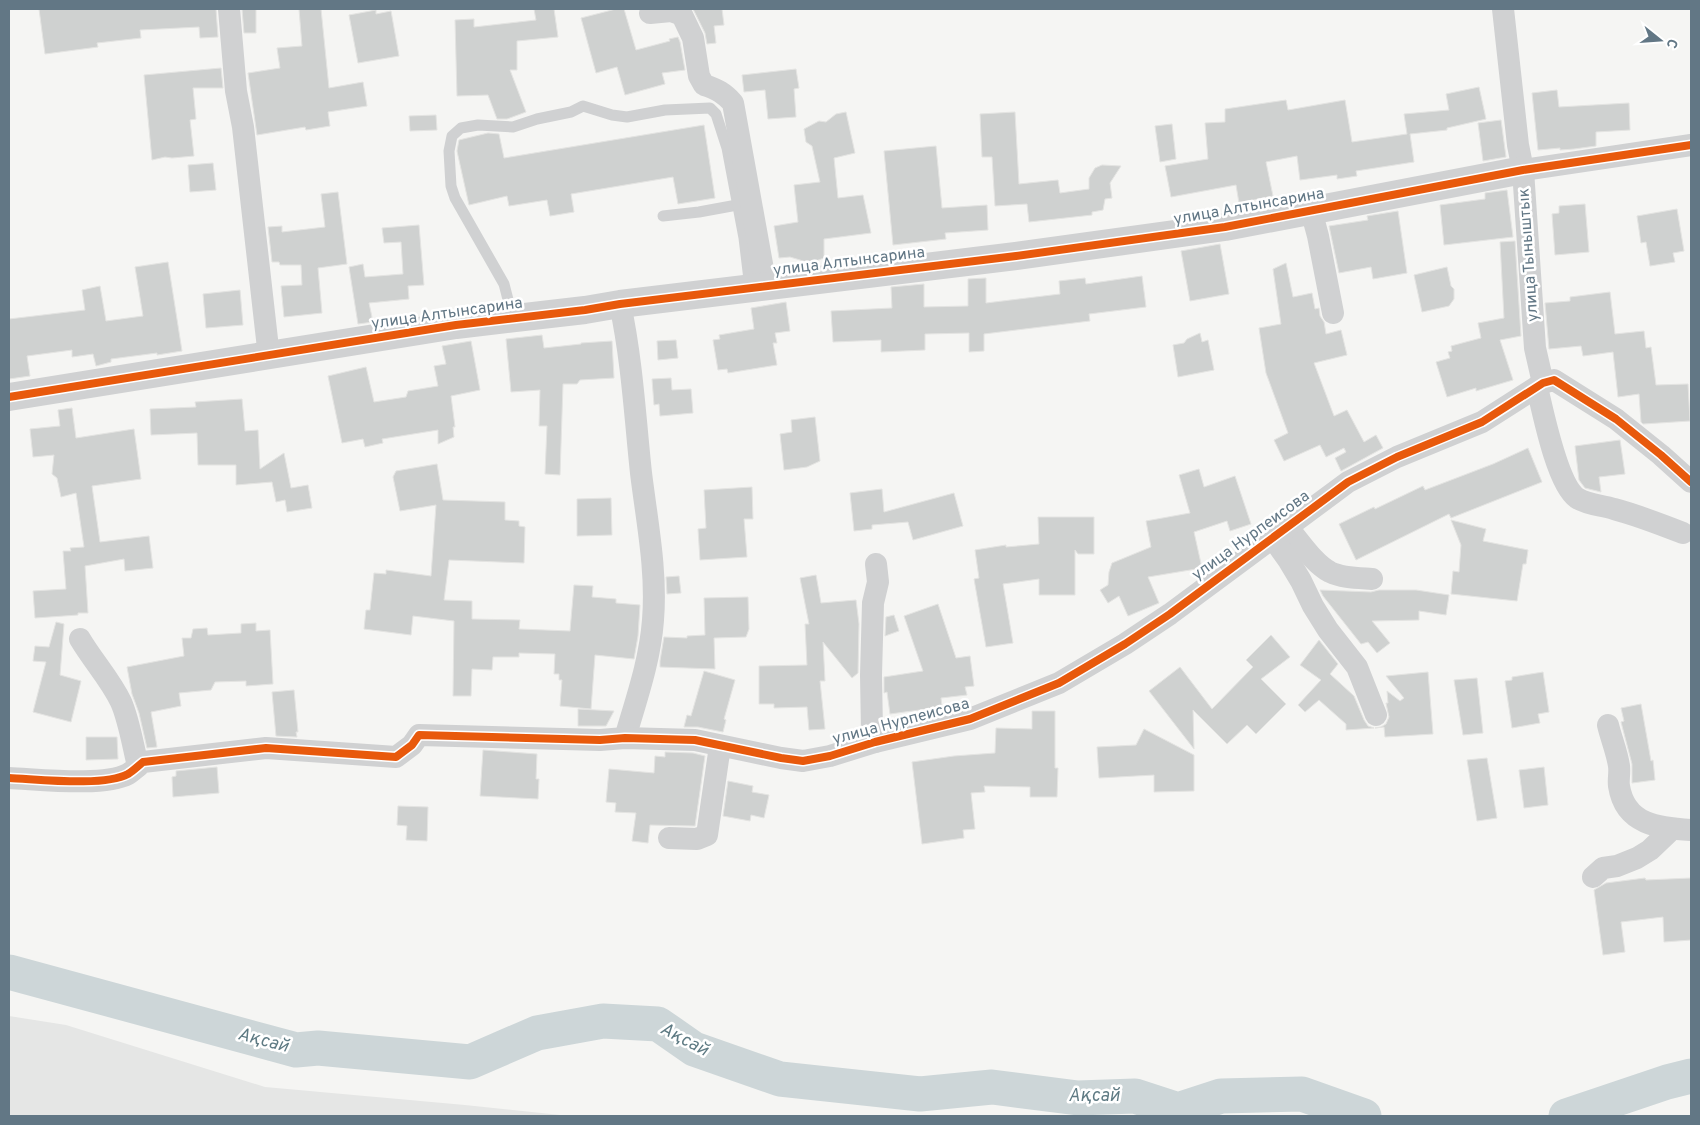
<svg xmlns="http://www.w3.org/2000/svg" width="1700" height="1125" font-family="Overpass,sans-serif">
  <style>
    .built { fill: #e5e6e5 }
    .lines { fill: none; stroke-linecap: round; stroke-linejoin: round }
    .river { stroke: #cdd6d8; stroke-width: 35 }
    .building { fill: #cfd1d0; stroke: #e4e4e2 }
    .service { stroke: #d0d1d2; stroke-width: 11 }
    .minor { stroke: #d0d1d2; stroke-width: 22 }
    .tertiary { stroke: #d0d1d2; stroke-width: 28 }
    .cycleway-casing { stroke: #fff; stroke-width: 11 }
    .cycleway { stroke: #e8590c; stroke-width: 8 }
    .labels { text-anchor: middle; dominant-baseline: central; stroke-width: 5; stroke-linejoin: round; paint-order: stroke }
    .street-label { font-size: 16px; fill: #627785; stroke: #fff }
    .water-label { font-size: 18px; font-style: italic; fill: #5e7a83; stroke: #fff }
  </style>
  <rect width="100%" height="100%" fill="#f5f5f3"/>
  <path class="built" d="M9,1016L66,1025L265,1087L465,1105L570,1116H9Z"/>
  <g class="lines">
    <g class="river">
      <path d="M9,972L296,1050L318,1048L470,1062L537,1033L603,1021L658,1024L694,1049L780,1079L920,1094L992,1087L1078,1098L1135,1096L1178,1110L1221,1096L1302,1094L1364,1116"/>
      <path d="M1566,1116L1667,1082L1691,1076"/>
    </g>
  </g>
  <g class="building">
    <path d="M39,9H216L218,37L200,38L199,27L140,30L141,38L97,43L98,47L45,54Z"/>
    <path d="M242,9H256V33H244Z"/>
    <path d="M299,9H321L329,88L363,82L367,106L328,112L330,126L306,130L305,127L257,135L248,73L280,68L277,48L302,46Z"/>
    <path d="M534,9H554L558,37L517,41V70H510L526,112L507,119H497L488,95L457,96L455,20L474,19V27L536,20Z"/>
    <path d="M616,9H624L636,50L670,41L669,39L678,37L680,42L685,70L662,73L665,84L625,95L617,67L596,73L581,18Z"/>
    <path d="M693,9H722L724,25L714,26L716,43L707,44L705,33Z"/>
    <path d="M376,10V14L391,11L399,56L358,63L349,15Z"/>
    <path d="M221,68L223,88H193L196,119L190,120L194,156L172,158L165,157L152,160L144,75Z"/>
    <path d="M796,69L799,88L794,89L796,117L768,119L765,90L744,92L742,75Z"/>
    <path d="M1479,87L1486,119L1447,128V130L1410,134L1414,162L1356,171L1357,176L1337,179V175L1300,180L1297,156L1266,162L1273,196L1239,203L1236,185L1171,197L1165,166L1208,159L1205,123L1225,122V109L1286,100L1288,110L1345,100L1352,142L1407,134L1404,114L1449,110L1446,94Z"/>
    <path d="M1557,90L1559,107L1629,103L1630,130L1596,132V146L1574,149L1560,150V148L1538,150L1532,93Z"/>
    <path d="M846,112L855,153L834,158L838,198L863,195L871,233L824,239V258L810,263L790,257L779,258L774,226L798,222L794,185L820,182L812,146L806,142L804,129L819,121L826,122L836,114Z"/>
    <path d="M1015,112L1019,184L1058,180L1060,193L1089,189V178L1095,168L1102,165L1121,166L1110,183L1112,198L1105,199L1103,210L1092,212V215L1029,222L1027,204L995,206L992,157H982L980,114Z"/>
    <path d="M436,115L437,130L410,131L409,116Z"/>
    <path d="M1501,120L1506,157L1483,161L1478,123Z"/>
    <path d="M1172,124L1176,159L1160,162L1155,126Z"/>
    <path d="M704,125L715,198L678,204L673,177L571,194L574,212L550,216L547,200L509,206L507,196L469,205L457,151L459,140L488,133L499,134L504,158Z"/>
    <path d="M936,146L942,208L987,205L988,230L945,233L946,239L893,245L884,151Z"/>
    <path d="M213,163L216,190L190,192L188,165Z"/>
    <path d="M1507,190L1513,237L1444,245L1440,205L1485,199V193Z"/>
    <path d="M338,192L347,264L318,268L322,313L284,317L281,286L302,285L301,265H280L279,262H272L268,227L282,226V232L325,227L321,194Z"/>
    <path d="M1585,204L1589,252L1555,255L1552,214L1559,213V206Z"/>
    <path d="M1677,209L1684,251L1673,253L1675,262L1650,266L1646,242L1641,243L1637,216Z"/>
    <path d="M1398,211L1407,273L1373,279L1371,267L1339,273L1329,226L1368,220L1367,216Z"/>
    <path d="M419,225L424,285L408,286L409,299L369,303L373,322L358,324L349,267L363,264L365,277L403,274L401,242L384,243L382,228Z"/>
    <path d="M1515,241L1521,336L1500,340L1513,380L1476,391V388L1447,397L1436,362L1450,358L1448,352L1452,351L1451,346L1481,338L1478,323L1504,318L1500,242Z"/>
    <path d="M1220,244L1229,294L1190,301L1181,251Z"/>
    <path d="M168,262L182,351L157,355V353L111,359V362L96,366L93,354L72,357V350L27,356L30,376L9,379V319L85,310L82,290L100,286L106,321L143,316L135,267Z"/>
    <path d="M1286,263L1293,297L1312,293L1315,309L1319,308L1320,316L1324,322L1326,334L1341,330L1347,355L1314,363L1334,416L1347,410L1364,442L1376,435L1383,448L1341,471L1335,458L1346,452L1344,448L1326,457L1320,445L1284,461L1274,440L1288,433L1266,373L1259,328L1281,324L1273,269Z"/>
    <path d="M1447,267L1451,286L1454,289V299L1449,306L1422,312L1414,275Z"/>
    <path d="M1142,276L1146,307L1089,314L1090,321L984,334V351L969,352V333L925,334V350L881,352V340L833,342L831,311L892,308L891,287L924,284V307L968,306V279L986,278V303L1060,294L1059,281L1085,278L1086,284Z"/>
    <path d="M240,290L243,325L206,328L203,294Z"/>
    <path d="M1610,292L1615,334L1644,331L1646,348L1651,347L1656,385L1688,384L1690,421L1643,424L1641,422L1639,394L1618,397L1613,352L1583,356L1581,346L1549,349L1545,303L1570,301V297Z"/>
    <path d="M786,302L790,331L775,333L777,343H773L777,365L728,373L727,369L718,370L713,340L720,339L719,335L754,329L751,308Z"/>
    <path d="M1200,333L1202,342L1208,340L1214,370L1178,377L1173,345L1184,343L1187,339Z"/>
    <path d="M542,335L544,348L581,344V343L612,341L614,378L580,380L577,384H563L560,475L545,474L547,426H539L540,390L511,392L506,339Z"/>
    <path d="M676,340L678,358L658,360L657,341Z"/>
    <path d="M471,341L480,390L451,396L455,427H453L454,437L438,444V430L382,439L383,443L365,447L363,439L342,443L328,376L366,367L374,402L406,397L408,391L438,386L434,366L446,364L442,346Z"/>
    <path d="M671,378L672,390L691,389L693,413L660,416L659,404L654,405L652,379Z"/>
    <path d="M242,399L245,431L258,430L260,469L284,453L291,488L308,485L312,508L287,512L285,500L276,502L272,482L236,485V465H198L197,433L151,435L150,409L196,407L195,402Z"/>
    <path d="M72,408L76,438L134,429L141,479L92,486L100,542L149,536L153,568L125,571L124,559L85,566L88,613H78V615L35,618L33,591L66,589L63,551H71L70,548L84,547L76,493L61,497L57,478L52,474L54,455L33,457L30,429L60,426L58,410Z"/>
    <path d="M815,417L820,461L807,467L784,470L780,434L792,432L791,420Z"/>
    <path d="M1620,440L1625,474L1599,477L1601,492L1585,488L1579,480L1575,446Z"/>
    <path d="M1528,448L1542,482L1451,518L1449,514L1356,560L1339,524L1374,507L1375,509L1423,486L1425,490L1493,464Z"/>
    <path d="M437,464L443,500L505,502V520L519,521V526L525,527L524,563L449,560L444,600L472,601V619L520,620L519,629L570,631L574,585L593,586L592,597L616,599V603L640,605L638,636L634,659L595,655L591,709L560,706L562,680H559V674H554L555,654L519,653V657H493L492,670L472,669L471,696H453L454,621L413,616L411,635L364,629L366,610H370L374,573L386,574V570L431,576L436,505L400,511L393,477L396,471Z"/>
    <path d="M1199,469L1204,487L1235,476L1251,524L1230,531L1227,521L1194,532L1202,568L1148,577L1159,603L1128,616L1119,596L1108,603L1100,590L1108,585L1109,572L1112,563L1151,547L1146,521L1190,513L1179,475Z"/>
    <path d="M752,487L753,519H744L747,557L700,560L698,529L706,528L704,490Z"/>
    <path d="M882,489L884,512L954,493L963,526L913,540L908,522L872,525V529L854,531L850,493Z"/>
    <path d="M611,498L612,535L577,536V499Z"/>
    <path d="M1038,517H1094V554H1078L1075,550V595H1039V579L1003,584L1013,643L986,647L974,579L979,578L975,550L1006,545V547L1039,544Z"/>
    <path d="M1451,520L1486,529L1483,541L1528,550L1526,564H1523L1517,601L1451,594L1453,571L1459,572L1461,545Z"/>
    <path d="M816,575L821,603L856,600L859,624L858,673L852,678L823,642L825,681H820L825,729L809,730L807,707L774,708V704H759V666L807,665L805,624H809L800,578Z"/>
    <path d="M679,576L681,593L667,594L666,577Z"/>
    <path d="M1320,590L1371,592L1379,590H1416L1449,595L1446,615L1419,611V620L1372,621L1390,643L1377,653L1368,642L1361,644L1323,596Z"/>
    <path d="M748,597L749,629L746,637L714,638L715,669L660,667V661L664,637L687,638V636L705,635L704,598Z"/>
    <path d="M938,604L956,658L970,656L974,686L965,687L967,695L941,698L942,707L890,714L887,692L884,693V677L923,671L904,616Z"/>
    <path d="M894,615L899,631L885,636L886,617Z"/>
    <path d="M56,622L64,624L60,675L81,681L71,722L33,712L46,662L33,661L35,646L49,647Z"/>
    <path d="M256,623V631L270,630L273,684L246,686V681L215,682L211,690L179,693L181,706L151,712L157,747L147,748L139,713L132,694L127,667L184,656L182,638H191L193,629L207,628L208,635L241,633V624Z"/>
    <path d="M1271,635L1290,657L1261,679L1286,704L1256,734L1247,725L1227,744L1193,710L1194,749L1149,691L1180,667L1212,709L1253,667L1246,660Z"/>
    <path d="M1319,640L1338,664L1330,674L1354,696L1364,720L1368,726L1374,728L1346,730V724L1319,700L1305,712L1298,705L1321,680L1300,665Z"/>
    <path d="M704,671L735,680L724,719L726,720L723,732L698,727H684L687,715L691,716Z"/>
    <path d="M1428,672L1433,734L1385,737L1384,727L1375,728L1381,727L1386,724L1389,717L1386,703H1388L1387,691L1400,701L1404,698L1386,676Z"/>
    <path d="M1543,672L1549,712L1538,714L1540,723L1512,728L1505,681L1512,680V677Z"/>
    <path d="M1477,678L1483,733L1463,735L1454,680Z"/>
    <path d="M294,690L298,732H296L297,737L276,736L272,692Z"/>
    <path d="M1641,704L1651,761L1653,760L1655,780L1632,783V764L1621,722L1624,721L1621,708Z"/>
    <path d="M578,709L614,711L606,726H578Z"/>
    <path d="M1032,711H1055V768H1058L1057,797H1030V787L984,786L985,792L971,793L975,829L963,830L964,838L922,844L912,762L954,756L995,753L996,728L1032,729Z"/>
    <path d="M1144,729L1194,755V791L1154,792V775L1099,778L1097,747L1136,745Z"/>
    <path d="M86,737H117L118,759L86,760Z"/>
    <path d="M483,750L537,754L536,779H539L538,799L480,796Z"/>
    <path d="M665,752L693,753L705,756L695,826L650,825L648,843L632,841L636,813L615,812L616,803L606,802L609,769L654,773L655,756L665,757Z"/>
    <path d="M1487,758L1497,818L1477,821L1467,760Z"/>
    <path d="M217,767L219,793L173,797L172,777L176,776V771Z"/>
    <path d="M1544,767L1548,805L1524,808L1519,770Z"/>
    <path d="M728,781L753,786L752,792L769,795L764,818L751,815L750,821L723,816Z"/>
    <path d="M398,806L428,807L427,841L406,840L407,826L397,825Z"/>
    <path d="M1645,878L1646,880L1691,878V940L1664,942L1663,917L1621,922L1625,952L1603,955L1594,890L1606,883Z"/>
  </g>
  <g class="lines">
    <g class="service">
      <path d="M663,216L699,212L737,205"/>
      <path d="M513,319L504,284L455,198L451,186L449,151L452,136L461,128L478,125L513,127L537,119L571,112L583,106L612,115L627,117L665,110L710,108L716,114L727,148L744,238L750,288"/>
    </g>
    <g class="minor">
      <path d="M229,9L236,91L243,127L269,357"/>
      <path d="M1503,9L1518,145L1523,170L1535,348L1543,383"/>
      <path d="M650,13L671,11L682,15L693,38L699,76L704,85C717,89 724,93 733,103L766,286"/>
      <path d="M1523,170L1691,145"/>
      <path d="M1311,210L1318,236L1333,313"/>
      <path d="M620,304C632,360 635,416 641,473C647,522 657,571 653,620C650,661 636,700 625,738"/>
      <path d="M1537,387C1543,412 1557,484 1577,498C1588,505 1601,505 1614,509C1637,515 1660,524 1683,533"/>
      <path d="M1287,527C1299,540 1313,563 1330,572C1342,578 1358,578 1372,579"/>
      <path d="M1272,537L1289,561L1301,581L1313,606L1328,630L1357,667L1376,715"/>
      <path d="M80,639C93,661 110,679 121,702C129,720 133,746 138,766"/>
      <path d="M1608,725C1611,738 1617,752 1619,766C1620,773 1618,780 1619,786C1625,825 1659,828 1691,830"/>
      <path d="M875,742L872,732L871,675L873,603L878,582L876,564"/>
      <path d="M9,778C37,779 104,787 128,774C133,771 138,766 143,762L266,748L396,757L412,745L419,735L600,740L625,738L695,740L781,758L803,761L830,756L875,742L970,719L1059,683L1125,644L1170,614L1348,482L1397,457L1482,422L1543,383L1554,380L1616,419L1661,455L1691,482"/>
      <path d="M669,838L697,839L707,835L720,746"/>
      <path d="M1593,877L1603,868L1617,866L1637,858L1650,850L1672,829"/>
    </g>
    <path class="tertiary" d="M9,397L456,325L585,310L620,304L1016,256L1225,227L1523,170"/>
    <g class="cycleway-casing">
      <g id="cycleway">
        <path d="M9,397L456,325L585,310L620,304L1016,256L1225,227L1523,170L1691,145"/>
        <path d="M9,778C37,779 104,787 128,774C133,771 138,766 143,762L266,748L396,757L412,745L419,735L600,740L625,738L695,740L781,758L803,761L830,756L875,742L970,719L1059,683L1125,644L1170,614L1348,482L1397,457L1482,422L1543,383L1554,380L1616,419L1661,455L1691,482"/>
      </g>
    </g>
    <use href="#cycleway" class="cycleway"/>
  </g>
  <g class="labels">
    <g class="street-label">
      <text transform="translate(1249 207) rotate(-10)">улица Алтынсарина</text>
      <text transform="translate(1529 255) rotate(-94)">улица Тыныштык</text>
      <text transform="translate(849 262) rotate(-7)">улица Алтынсарина</text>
      <text transform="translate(447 314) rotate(-8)">улица Алтынсарина</text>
      <text transform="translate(1251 536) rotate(-36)">улица Нурпеисова</text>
      <text transform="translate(901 722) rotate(-15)">улица Нурпеисова</text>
    </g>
    <g class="water-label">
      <text transform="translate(684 1040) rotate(28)">Ақсай</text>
      <text transform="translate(263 1041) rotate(15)">Ақсай</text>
      <text x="1094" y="1096">Ақсай</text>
    </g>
  </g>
  <rect width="1700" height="1125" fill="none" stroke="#627785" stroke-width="20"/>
  <g transform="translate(1660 40) rotate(107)" stroke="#ffffff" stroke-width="4" paint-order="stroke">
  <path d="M0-4L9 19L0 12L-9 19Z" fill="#627785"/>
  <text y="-8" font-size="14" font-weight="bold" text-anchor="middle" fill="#627785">С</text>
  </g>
</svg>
